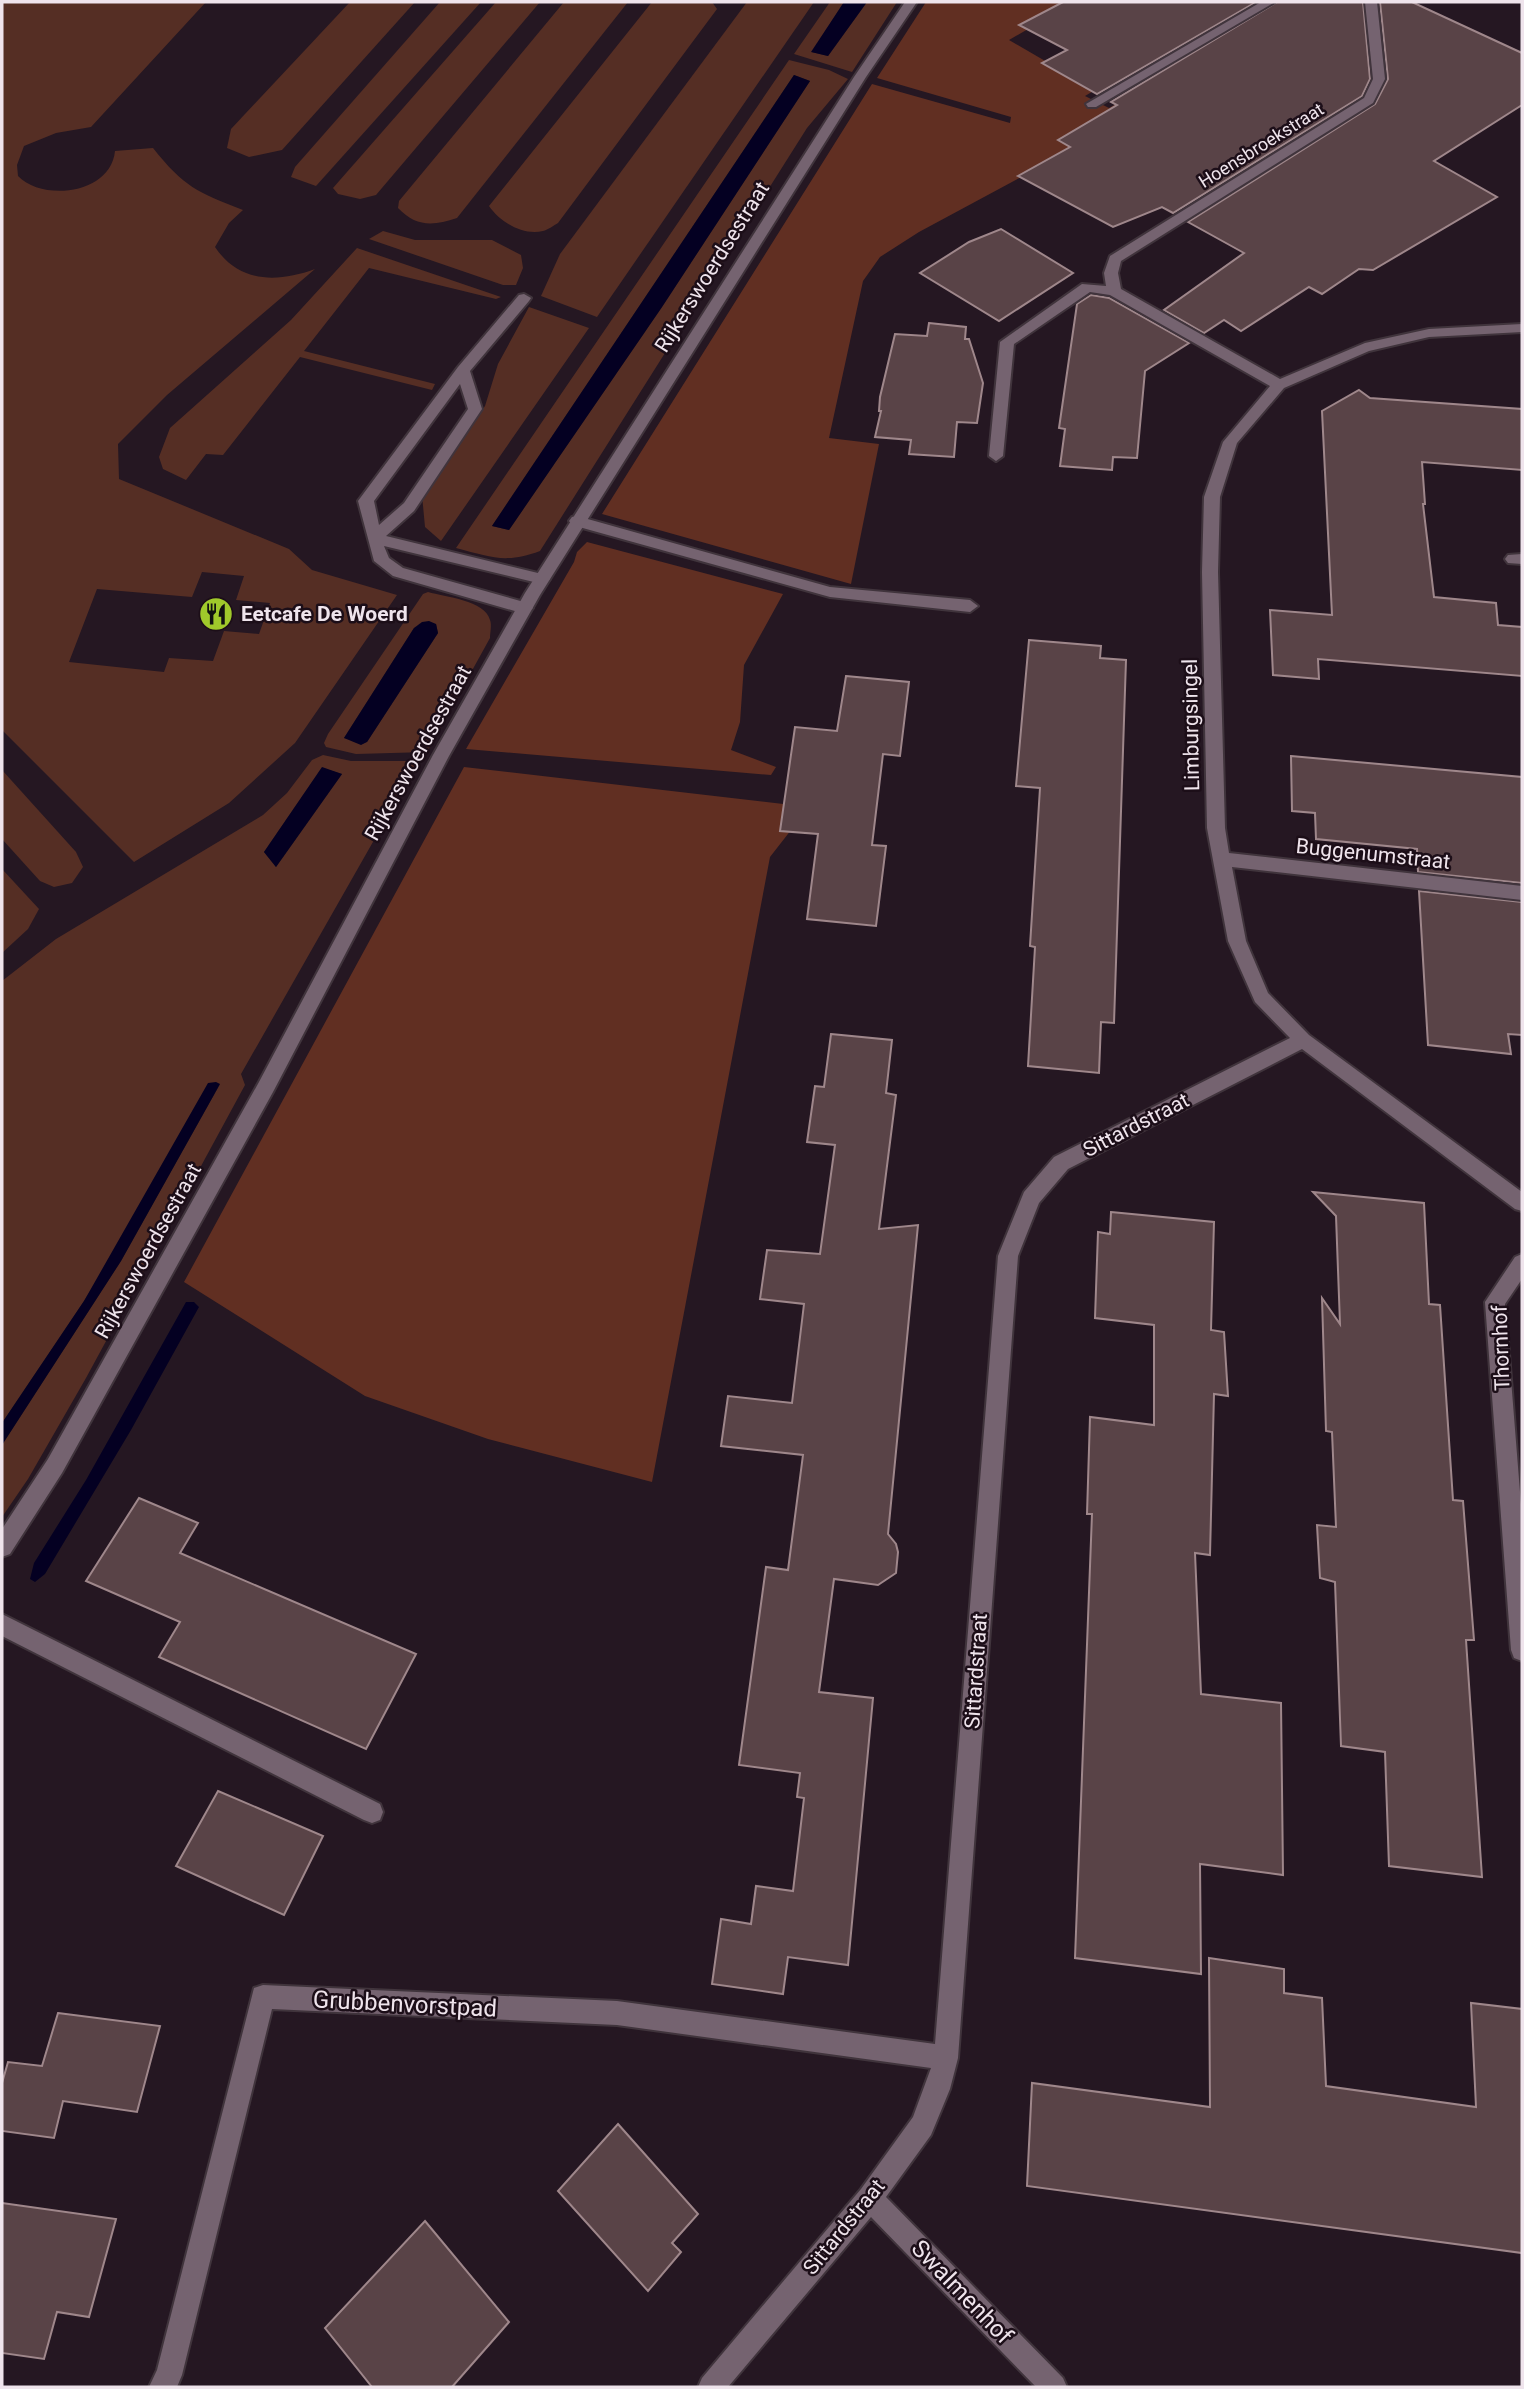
<svg xmlns="http://www.w3.org/2000/svg" width="1524" height="2389" font-family="Roboto,sans-serif">
  <style>
    .green { fill: #552e24; fill-rule: evenodd }
    .forest { fill: #612f22 }
    .water { fill: #040022 }
    .building { fill: #594347; stroke: #9f878b; stroke-width: 2 }
    .lines { fill: none; stroke-linecap: round; stroke-linejoin: round }
    .service-casing { stroke: #40343c; stroke-width: 4 }
    .minor-casing { stroke: #40343c; stroke-width: 4 }
    .service { fill: #756370; fill-rule: evenodd }
    .minor { fill: #756370; fill-rule: evenodd }
    .labels { text-anchor: middle; dominant-baseline: central; stroke-width: 5; stroke-linejoin: round; paint-order: stroke }
    .far-street-label { font-size: 18px; fill: #efe4ec; stroke: #1c0e18 }
    .street-label { font-size: 21px; fill: #efe4ec; stroke: #1c0e18 }
    .poi-label { font-size: 21px; font-weight: bold; fill: #efe4ec; stroke: #1c0e18; text-anchor: start }
    .near-street-label { font-size: 24px; fill: #efe4ec; stroke: #1c0e18 }
  </style>
  <rect width="100%" height="100%" fill="#251722"/>
  <g class="green">
    <path d="M2,2H206L91,127L56,133L24,146L17,165L18,176C43,202 111,194 115,151L153,148C184,187 197,192 243,210L229,223L215,247C239,283 277,283 315,269L167,395L118,444L119,479L289,549L312,570L397,595L295,743L229,803L134,862L2,730ZM202,572L244,576L236,600L270,603L259,634L224,631L213,661L169,658L164,672L69,662L97,589L192,597Z"/>
    <path d="M350,2H415L282,150L249,157L227,148L231,129Z"/>
    <path d="M440,2H481L316,186L291,177L295,167Z"/>
    <path d="M496,2H540L376,195L360,199L338,194L333,188Z"/>
    <path d="M564,2H628L457,218C433,226 416,227 398,208L399,201Z"/>
    <path d="M652,2H712L717,9L558,223C554,225 548,230 543,231C523,236 500,222 489,206Z"/>
    <path d="M747,2H814L597,317L541,296L560,254Z"/>
    <path d="M830,2H844L812,52L828,56L867,2H897L852,72L794,54Z"/>
    <path d="M789,60L829,70L848,79L807,128L540,551C505,564 491,557 456,548ZM794,75L810,81L662,307L509,530L492,526Z"/>
    <path d="M383,231L415,240H492L521,255L523,268L516,285H503L369,239Z"/>
    <path d="M357,248L501,297L496,299L369,268L304,351L435,384L432,390L300,357L223,455L206,454L186,480L163,469L159,457L170,428L291,320Z"/>
    <path d="M529,307L589,328L441,541L425,527L422,495L485,406L498,364Z"/>
    <path d="M428,592C445,597 485,600 490,620C492,625 490,633 490,638L427,752L356,754L326,747L324,743L328,734L423,594ZM436,624L438,633L367,742L344,738L414,628Z"/>
    <path d="M323,755L351,761H419L241,1074L245,1085L86,1378L28,1479L2,1517V1445L121,1261L220,1084L84,1301L2,1423V981L56,939L263,815L287,793L312,760ZM322,768L342,774L276,867L264,852Z"/>
    <path d="M2,770L76,852L83,867L72,883L54,887L40,881L2,839Z"/>
    <path d="M2,869L39,909L28,929L2,953Z"/>
  </g>
  <g class="forest">
    <path d="M926,2H1075L1009,40L1095,90L1085,96L1109,108L1134,94L1155,105L919,232L880,257L863,281L829,438L879,444L851,584L602,514L872,84L1010,123L1011,117L877,78Z"/>
    <path d="M587,542L783,594L744,665L740,722L731,750L776,767L771,775L466,749L574,562L577,552Z"/>
    <path d="M464,767L809,807L770,857L652,1482L488,1439L365,1396L184,1282Z"/>
  </g>
  <g class="water">
    <path d="M844,2H867L828,56L811,52Z"/>
    <path d="M794,75L810,81L662,307L509,530L492,526Z"/>
    <path d="M429,621L436,624L438,633L367,742L361,745L344,738L414,628L422,622Z"/>
    <path d="M322,767L342,774L276,867L264,852Z"/>
    <path d="M216,1082L220,1084L121,1261L2,1445V1423L84,1301L208,1083Z"/>
    <path d="M186,1302H194L199,1307L131,1430L45,1574L35,1582L30,1579L34,1563L86,1480Z"/>
  </g>
  <g class="building">
    <path d="M1063,2H1256L1097,94L1042,63L1067,50L1019,25Z"/>
    <path d="M1277,2H1363L1370,79L1362,96L1173,213L1162,207L1113,227L1018,176L1070,147L1058,140L1117,105L1111,102Z"/>
    <path d="M1380,2H1412L1522,53V105L1434,161L1497,197L1373,270L1359,269L1322,294L1309,287L1241,331L1224,320L1204,333L1164,310L1244,253L1188,222L1375,104L1388,79Z"/>
    <path d="M1001,229L1073,273L999,321L920,273L969,242Z"/>
    <path d="M1091,295L1109,298L1189,343L1145,371L1137,458L1113,457L1112,470L1060,466L1065,429L1059,428L1077,304Z"/>
    <path d="M929,323L966,327L965,339H969L983,383L977,423L957,422L954,457L909,454L911,440L875,437L881,411H879L880,397L895,334L927,336Z"/>
    <path d="M1359,390L1370,398L1522,409V470L1422,462L1425,504H1423L1434,597L1496,603L1498,625L1522,627V676L1318,659L1319,679L1273,675L1270,610L1332,615L1322,411Z"/>
    <path d="M1029,640L1101,646L1100,658L1126,660L1114,1023L1101,1022L1099,1073L1028,1066L1035,947L1030,946L1040,788L1016,786Z"/>
    <path d="M846,676L909,682L900,756L883,754L872,845L886,846L876,926L807,919L818,834L780,831L795,727L837,731Z"/>
    <path d="M1291,756L1522,777V883L1418,872L1417,849L1316,839L1315,813L1292,811Z"/>
    <path d="M1419,891L1522,902V1035L1508,1034L1511,1054L1428,1045Z"/>
    <path d="M831,1034L892,1040L886,1093L896,1095L879,1229L918,1225L888,1534L896,1544L898,1552L896,1573L878,1585L834,1579L819,1692L873,1698L848,1965L788,1957L783,1994L712,1984L721,1919L751,1924L756,1886L793,1891L804,1798L797,1797L800,1773L739,1765L766,1567L788,1570L803,1455L721,1446L728,1396L792,1403L804,1304L760,1299L767,1250L820,1254L835,1145L807,1142L815,1086L824,1087Z"/>
    <path d="M1313,1192L1424,1203L1429,1304L1440,1305L1453,1500L1463,1501L1474,1640H1466L1482,1877L1389,1866L1385,1752L1341,1746L1335,1582L1320,1578L1317,1525L1336,1527L1332,1432L1326,1431L1322,1298L1340,1324L1336,1216Z"/>
    <path d="M1111,1212L1214,1222L1211,1330L1224,1332L1228,1396L1214,1394L1210,1555L1195,1553L1201,1694L1281,1703L1283,1875L1200,1864L1201,1974L1075,1958L1092,1514H1087L1090,1417L1154,1425V1325L1095,1318L1098,1232L1110,1234Z"/>
    <path d="M139,1498L198,1523L180,1553L416,1654L366,1749L159,1657L180,1622L86,1581Z"/>
    <path d="M218,1791L323,1836L284,1915L176,1866Z"/>
    <path d="M1209,1958L1284,1969V1993L1322,1998L1326,2086L1476,2107L1471,2003L1522,2009V2253L1027,2186L1032,2083L1210,2107Z"/>
    <path d="M58,2013L160,2026L137,2112L63,2101L54,2138L2,2131V2083L8,2062L42,2066Z"/>
    <path d="M618,2124L698,2214L672,2243L681,2252L648,2291L558,2191Z"/>
    <path d="M2,2203L116,2219L89,2317L57,2312L44,2359L2,2353Z"/>
    <path d="M425,2221L509,2322L452,2387H372L325,2328Z"/>
  </g>
  <g class="lines">
    <g class="service-casing">
      <g id="service">
        <path d="M524,294L531,298L529,301L470,371L482,409L414,511L386,536L542,574L550,579L542,584L384,546L389,558L403,568L531,604L533,608L525,614L393,576L374,561L358,501L458,367L519,295ZM460,384L468,409L404,503L379,525L374,501Z"/>
        <path d="M577,516L830,587L970,600L978,606L970,612L830,597L572,525L569,521L572,517Z"/>
        <path d="M2,1614L380,1804L383,1812L380,1820L372,1823L364,1820L2,1636Z"/>
      </g>
    </g>
    <g class="minor-casing">
      <g id="minor">
        <path d="M905,2H917L866,77L540,595L449,756L273,1092L62,1473L10,1554L2,1557V1529L48,1459L259,1082L433,755L525,593L854,77Z"/>
        <path d="M1261,2H1275L1096,107H1088L1086,104Z"/>
        <path d="M1365,2H1377L1385,79L1373,103L1121,261L1118,273L1121,289L1280,379L1365,343L1429,329L1522,324V332L1429,337L1369,351L1284,388L1237,443L1220,497L1218,572L1225,828L1229,853L1522,886V900L1232,867L1246,941L1268,993L1309,1035L1522,1192V1211L1515,1209L1302,1049L1068,1169L1039,1203L1018,1256L958,2058L950,2089L931,2135L886,2197L1063,2378L1067,2387H1036L871,2217L728,2387H698L702,2378L861,2189L913,2117L931,2068L617,2025L272,2009L182,2375L177,2387H149L157,2370L254,1988L263,1985L617,2001L935,2044L998,1256L1024,1192L1054,1157L1290,1038L1255,1002L1228,941L1207,828L1202,572L1204,497L1223,442L1270,386L1110,295L1090,292L1014,344L1003,456L996,461L989,456L1000,342L1082,284L1106,286L1104,273L1110,256L1364,98L1373,79Z"/>
        <path d="M1522,554V564L1508,563L1505,559L1508,555Z"/>
        <path d="M1522,1254V1279L1505,1304L1522,1517V1661L1514,1658L1511,1650L1485,1302L1515,1257Z"/>
      </g>
    </g>
    <use href="#service" class="service"/>
    <use href="#minor" class="minor"/>
  </g>
  <defs>
    <g id="restaurant-disc" transform="scale(1.75)"><circle r="9.5" fill="#a0c92b" stroke="#1c0e18"/><path d="M-5-6h1v4h1v-4h1v4h1v-4h1v5L-1.5 .5V6h-2V.5L-5-1ZM5-6V6H3V1.5H1.5Q1.5-4 5-6Z" fill="#111"/></g>
  </defs>
  <g fill-rule="evenodd">
    <use href="#restaurant-disc" x="216" y="614"/>
  </g>
  <g class="labels">
    <g class="far-street-label">
      <text transform="translate(1261 145) rotate(-32)">Hoensbroekstraat</text>
    </g>
    <g class="street-label">
      <text transform="translate(712 267) rotate(-58)">Rijkerswoerdsestraat</text>
      <text transform="translate(1191 725) rotate(-91)">Limburgsingel</text>
      <text transform="translate(418 753) rotate(-61)">Rijkerswoerdsestraat</text>
      <text transform="translate(1373 854) rotate(6)">Buggenumstraat</text>
      <text transform="translate(1136 1125) rotate(-27)">Sittardstraat</text>
      <text transform="translate(148 1251) rotate(-61)">Rijkerswoerdsestraat</text>
      <text transform="translate(1501 1348) rotate(-92)">Thornhof</text>
      <text transform="translate(976 1671) rotate(-86)">Sittardstraat</text>
      <text transform="translate(844 2227) rotate(-51)">Sittardstraat</text>
    </g>
    <g class="poi-label">
      <text x="241" y="614">Eetcafe De Woerd</text>
    </g>
    <g class="near-street-label">
      <text transform="translate(405 2004) rotate(3)">Grubbenvorstpad</text>
      <text transform="translate(962 2292) rotate(46)">Swalmenhof</text>
    </g>
  </g>
  <rect width="1524" height="2389" fill="none" stroke="#efe4ec" stroke-width="7"/>
</svg>
